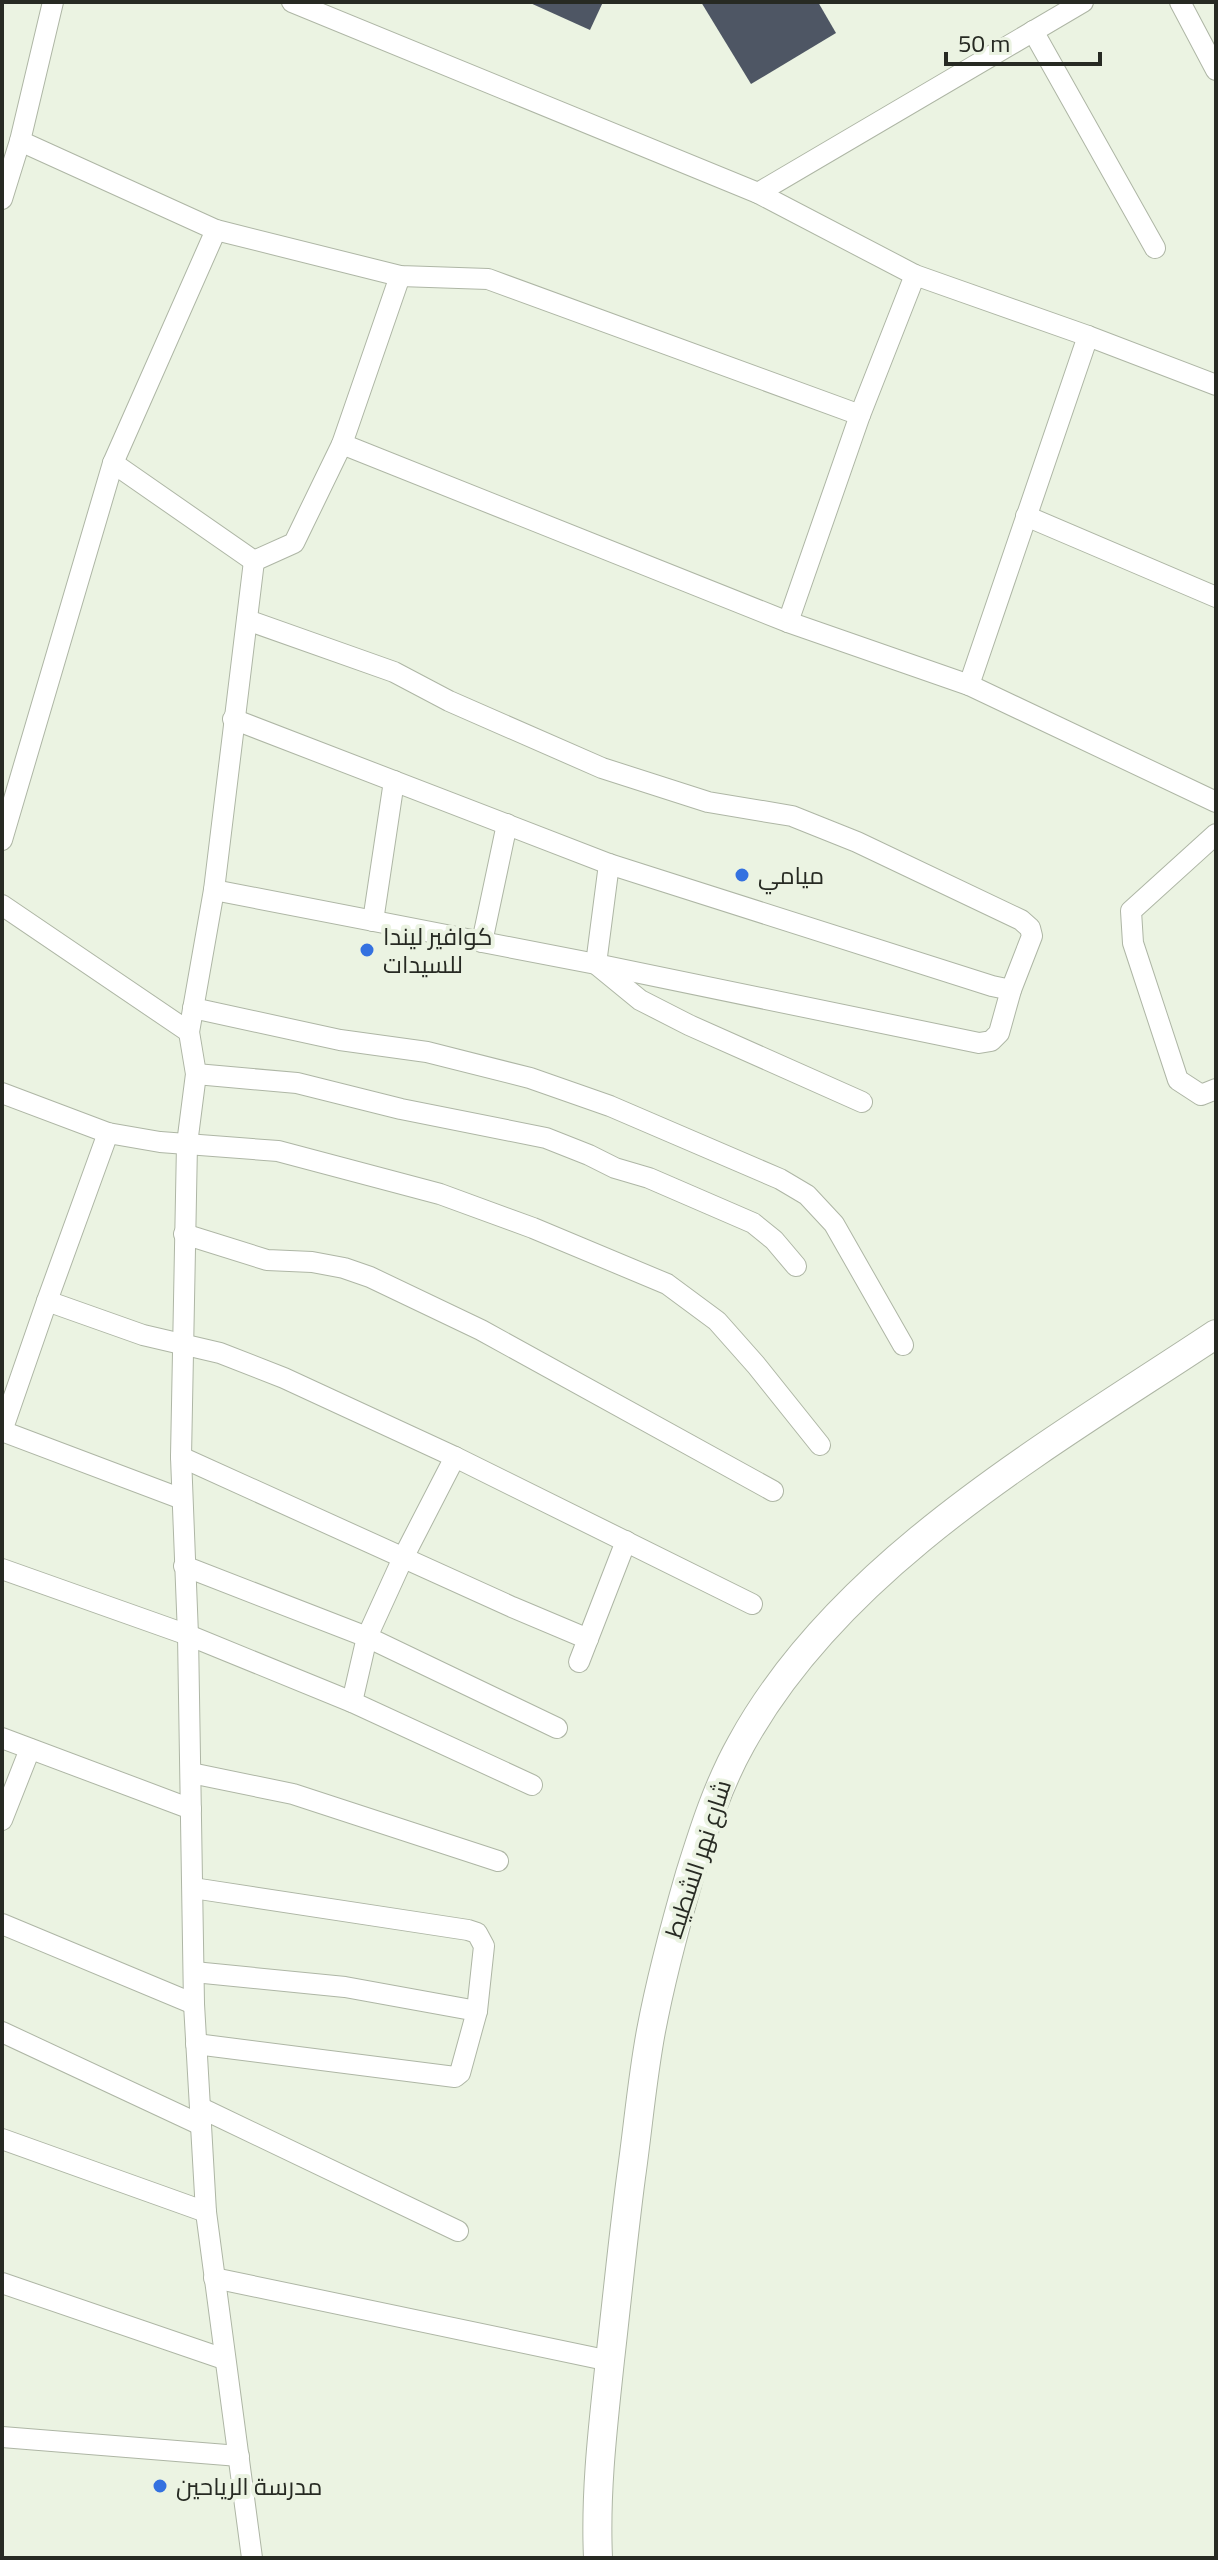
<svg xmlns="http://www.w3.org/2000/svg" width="1218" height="2560" font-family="Georgia,Cairo,serif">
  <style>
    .building { fill: #4e5664 }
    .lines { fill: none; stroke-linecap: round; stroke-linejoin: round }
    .street-casing { stroke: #aeb6a5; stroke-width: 22 }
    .secondary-casing { stroke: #aeb6a5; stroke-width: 30 }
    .street { stroke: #fff; stroke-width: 20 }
    .secondary { stroke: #fff; stroke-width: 28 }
    .poi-dot { fill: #3471e0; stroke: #ebf3e2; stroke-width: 3 }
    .labels { text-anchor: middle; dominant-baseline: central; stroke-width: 8; stroke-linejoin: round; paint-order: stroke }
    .poi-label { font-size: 24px; fill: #272a23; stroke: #ebf3e2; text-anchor: start }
    .street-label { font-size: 24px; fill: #272a23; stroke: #ebf3e2 }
  </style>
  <rect width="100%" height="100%" fill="#ebf3e2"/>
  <g class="building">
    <path d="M528,2H603L590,30Z"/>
    <path d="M701,2H818L836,33L751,84Z"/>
  </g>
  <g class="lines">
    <g class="street-casing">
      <g id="street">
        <path d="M292,2L758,193L915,275L1088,336L1216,385"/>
        <path d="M1180,2L1216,70"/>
        <path d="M1033,31L1155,248"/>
        <path d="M20,141L216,230L400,276L488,279L860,415"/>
        <path d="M758,193L1083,2"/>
        <path d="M2,199L20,141L53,2"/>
        <path d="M342,444L788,622L969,685L1216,802"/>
        <path d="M113,463L254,561"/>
        <path d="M1026,516L1216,597"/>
        <path d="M254,561L294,543L342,444L400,276"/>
        <path d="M788,622L860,415L915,275"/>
        <path d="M969,685L1088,336"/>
        <path d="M233,719L609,864L992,986L1011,990"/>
        <path d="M1216,834L1131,911L1133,943L1178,1080L1201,1095L1216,1089"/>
        <path d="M2,840L113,463L216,230"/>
        <path d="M609,864L596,964L640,1000L689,1025L862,1102"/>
        <path d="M214,890L596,964L979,1043L991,1041L999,1033L1011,990L1032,936L1030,928L1021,920L857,842L792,816L708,802L602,768L449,701L394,672L247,620"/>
        <path d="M2,905L189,1032"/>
        <path d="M373,921L394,781"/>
        <path d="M482,942L507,824"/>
        <path d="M193,1008L340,1040L427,1052L530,1078L610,1106L780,1179L807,1195L834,1224L903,1345"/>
        <path d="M196,1074L297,1083L401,1109L546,1138L589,1155L615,1168L649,1178L753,1223L774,1240L796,1266"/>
        <path d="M2,1093L108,1133L160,1142L278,1151L440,1194L533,1228L667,1284L717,1321L756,1365L820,1445"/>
        <path d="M184,1234L267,1260L312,1262L344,1268L370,1277L481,1330L773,1491"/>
        <path d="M47,1301L143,1335L220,1353L284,1378L455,1457L752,1604"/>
        <path d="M2,1431L47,1301L108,1133"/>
        <path d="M2,1431L182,1499"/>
        <path d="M181,1457L512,1607L588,1639"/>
        <path d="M184,1566L367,1637L557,1728"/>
        <path d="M2,1569L188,1635L352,1702L532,1785"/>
        <path d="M579,1662L626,1541"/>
        <path d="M352,1702L367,1637L403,1558L455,1457"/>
        <path d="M2,1738L191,1809"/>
        <path d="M191,1773L293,1794L498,1861"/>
        <path d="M2,1820L30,1749"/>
        <path d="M193,1888L468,1930L477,1933L484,1946L477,2011L460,2073L455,2077L196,2044"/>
        <path d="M2,1924L194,2004"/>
        <path d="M194,1972L345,1987L477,2011"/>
        <path d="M2,2032L201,2125"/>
        <path d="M201,2108L458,2231"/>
        <path d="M2,2139L206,2212"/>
        <path d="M214,2278L610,2361"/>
        <path d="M2,2283L224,2359"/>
        <path d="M2,2437L239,2456"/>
        <path d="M252,2558L206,2212L194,2004L188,1635L181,1457L187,1144L196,1074L189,1032L214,890L254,561"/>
      </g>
    </g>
    <g class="secondary-casing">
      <path id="secondary" d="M598,2558C595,2491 603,2426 610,2360C617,2299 623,2238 631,2177C638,2128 642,2079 651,2031C661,1978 675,1926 690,1874C704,1829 718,1785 741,1744C840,1563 1049,1445 1216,1334"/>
    </g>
    <use href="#street" class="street"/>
    <use href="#secondary" class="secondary"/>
  </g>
  <g class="poi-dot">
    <circle cx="742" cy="875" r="8"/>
    <circle cx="367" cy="950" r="8"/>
    <circle cx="160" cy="2486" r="8"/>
  </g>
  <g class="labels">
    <g class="poi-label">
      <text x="758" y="875">ميامي</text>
      <text x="383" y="936">كوافير ليندا<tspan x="383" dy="28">للسيدات</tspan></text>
      <text x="176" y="2486">مدرسة الرياحين</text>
    </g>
    <g class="street-label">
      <text transform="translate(698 1859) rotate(-72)">شارع نهر الشطيط</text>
    </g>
  </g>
  <rect width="1218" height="2560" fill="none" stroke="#272a23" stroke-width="8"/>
  <path d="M946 52v12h154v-12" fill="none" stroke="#272a23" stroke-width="4"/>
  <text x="958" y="52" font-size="24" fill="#272a23" stroke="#ebf3e2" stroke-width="6" paint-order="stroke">50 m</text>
</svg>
